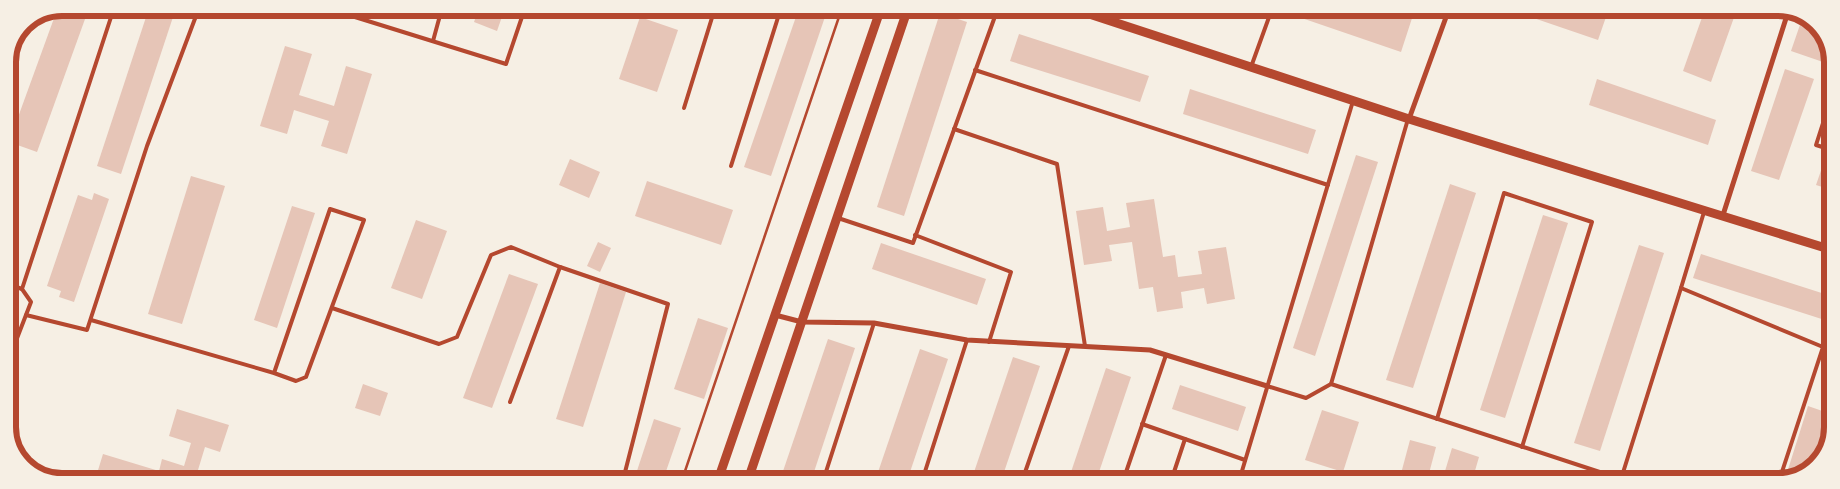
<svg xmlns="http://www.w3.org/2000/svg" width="1840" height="489" font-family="'Open Sans',sans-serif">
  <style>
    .building { fill: #e6c5b7 }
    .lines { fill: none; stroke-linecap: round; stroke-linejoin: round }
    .path { stroke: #b5482f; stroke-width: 2.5 }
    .service { stroke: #b5482f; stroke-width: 4 }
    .minor { stroke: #b5482f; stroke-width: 5 }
    .tertiary { stroke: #b5482f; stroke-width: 9 }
    .rim { fill: none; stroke: #b5482f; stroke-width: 6 }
  </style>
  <rect width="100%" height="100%" fill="#f6efe4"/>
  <g class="building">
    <path d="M62,7L89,8L37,152L9,142L57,10Z"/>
    <path d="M149,8H176L121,174L97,166Z"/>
    <path d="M479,8H505L497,31L474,22Z"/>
    <path d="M799,8H828L771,176L744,167Z"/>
    <path d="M1289,9H1371L1378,11L1379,9H1415L1401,52L1287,13Z"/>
    <path d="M1517,9H1582L1606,17L1598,40L1516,12Z"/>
    <path d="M1705,9H1737L1711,82L1683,71Z"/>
    <path d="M940,13L967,22L904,216L877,207Z"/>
    <path d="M1803,16L1819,26L1828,48L1823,62L1791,51Z"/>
    <path d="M640,17L678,30L657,92L619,79Z"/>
    <path d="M1019,34L1149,76L1140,102L1010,61Z"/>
    <path d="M285,46L312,54L299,95L334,106L346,66L372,74L347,154L321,146L329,121L294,110L287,134L260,126Z"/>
    <path d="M1785,69L1814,79L1779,180L1751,171Z"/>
    <path d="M1597,79L1716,120L1708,145L1589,105Z"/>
    <path d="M1190,89L1316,130L1308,154L1183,114Z"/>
    <path d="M1356,155L1378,162L1315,356L1293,348Z"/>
    <path d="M1826,156L1832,158V190L1816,185Z"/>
    <path d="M570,159L600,172L589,198L559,185Z"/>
    <path d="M191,176L225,186L182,324L148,314Z"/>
    <path d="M647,181L733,210L721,245L635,216Z"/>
    <path d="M1450,184L1476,193L1413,388L1386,380Z"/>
    <path d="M94,193L109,199L74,302L59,297L61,291L47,286L78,195L92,200Z"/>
    <path d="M1154,199L1163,257L1175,255L1178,277L1202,274L1198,251L1226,247L1235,299L1207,304L1204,288L1181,292L1183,308L1157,312L1153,287L1139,289L1132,242L1109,245L1112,261L1084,265L1076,211L1103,207L1107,231L1130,227L1126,203Z"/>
    <path d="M292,206L315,213L277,328L254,320Z"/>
    <path d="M1543,215L1568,223L1505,418L1480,410Z"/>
    <path d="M416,220L447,231L422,299L391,288Z"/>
    <path d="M598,242L611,248L600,272L587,266Z"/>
    <path d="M881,243L986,279L977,305L872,269Z"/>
    <path d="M1639,245L1664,253L1600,451L1574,443Z"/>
    <path d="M1701,254L1831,296V322L1693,278Z"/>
    <path d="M509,274L538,284L492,408L463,398Z"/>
    <path d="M600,283L626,292L583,427L556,419Z"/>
    <path d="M698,318L728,328L704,399L674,389Z"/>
    <path d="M828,339L855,348L811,481L780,480Z"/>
    <path d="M920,349L948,359L907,481H875Z"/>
    <path d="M1013,357L1040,366L1001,481H971Z"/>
    <path d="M1106,368L1131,377L1096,481H1068Z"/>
    <path d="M363,384L388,393L380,416L355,408Z"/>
    <path d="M1180,385L1246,407L1238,431L1172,409Z"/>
    <path d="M1808,406L1831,414L1815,465L1811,470L1785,479Z"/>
    <path d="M177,409L229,425L220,452L205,447L198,470L213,474L212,480H95L103,454L159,471L162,459L184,466L191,443L169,436Z"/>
    <path d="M1322,410L1359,422L1343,472L1305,460Z"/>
    <path d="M654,419L681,428L663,480H634Z"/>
    <path d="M1410,440L1436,447L1427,481H1399Z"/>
    <path d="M1452,448L1479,457L1472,481H1442Z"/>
    <path d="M1516,474L1538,481H1514Z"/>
  </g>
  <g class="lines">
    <path class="path" d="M682,480L842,8"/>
    <g class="service">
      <path d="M326,8L506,64L525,8"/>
      <path d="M433,41L442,8"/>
      <path d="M1251,67L1272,9"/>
      <path d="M975,70L1328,185"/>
      <path d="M684,108L715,8"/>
      <path d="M954,129L1057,164L1085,346"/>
      <path d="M1832,150L1816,145L1832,95"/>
      <path d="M731,166L781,8"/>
      <path d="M1704,212L1681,288L1823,347L1779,481"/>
      <path d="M838,218L913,243L998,8"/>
      <path d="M915,235L1011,272L989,342"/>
      <path d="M8,284L22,289"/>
      <path d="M332,308L439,344L457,337L491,255L511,247L560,267L668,304L623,480"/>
      <path d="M26,315L87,330L147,146L199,8"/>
      <path d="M91,320L274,373L330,209L364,220L306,377L296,381L274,373"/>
      <path d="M1823,347L1831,356"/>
      <path d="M9,359L31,302L22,289L114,8"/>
      <path d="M1331,384L1621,479L1623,481"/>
      <path d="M1267,386L1306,398L1331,384L1408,119"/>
      <path d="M510,402L560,267"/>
      <path d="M1437,419L1504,193L1592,222L1522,447"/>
      <path d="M1142,424L1245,460"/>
      <path d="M1621,479L1681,288"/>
      <path d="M823,481L874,323"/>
      <path d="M922,481L967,340"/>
      <path d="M1022,481L1069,346"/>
      <path d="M1123,481L1166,355"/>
      <path d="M1171,481L1185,439"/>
      <path d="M1239,481L1353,101"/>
    </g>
    <g class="minor">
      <path d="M1409,119L1449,9"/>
      <path d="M1723,215L1789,9"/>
      <path d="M775,315L802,322L874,323L967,340L1150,350L1267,386"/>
    </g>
    <g class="tertiary">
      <path d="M1074,9L1409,119L1832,250"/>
      <path d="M718,480L881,8"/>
      <path d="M748,480L908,8"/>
    </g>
  </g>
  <path d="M0 0H1840V489H0ZM62 16H1778A46 46 0 0 1 1824 62V427A46 46 0 0 1 1778 473H62A46 46 0 0 1 16 427V62A46 46 0 0 1 62 16Z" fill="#f6efe4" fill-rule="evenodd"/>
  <path class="rim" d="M62 16H1778A46 46 0 0 1 1824 62V427A46 46 0 0 1 1778 473H62A46 46 0 0 1 16 427V62A46 46 0 0 1 62 16Z"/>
</svg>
